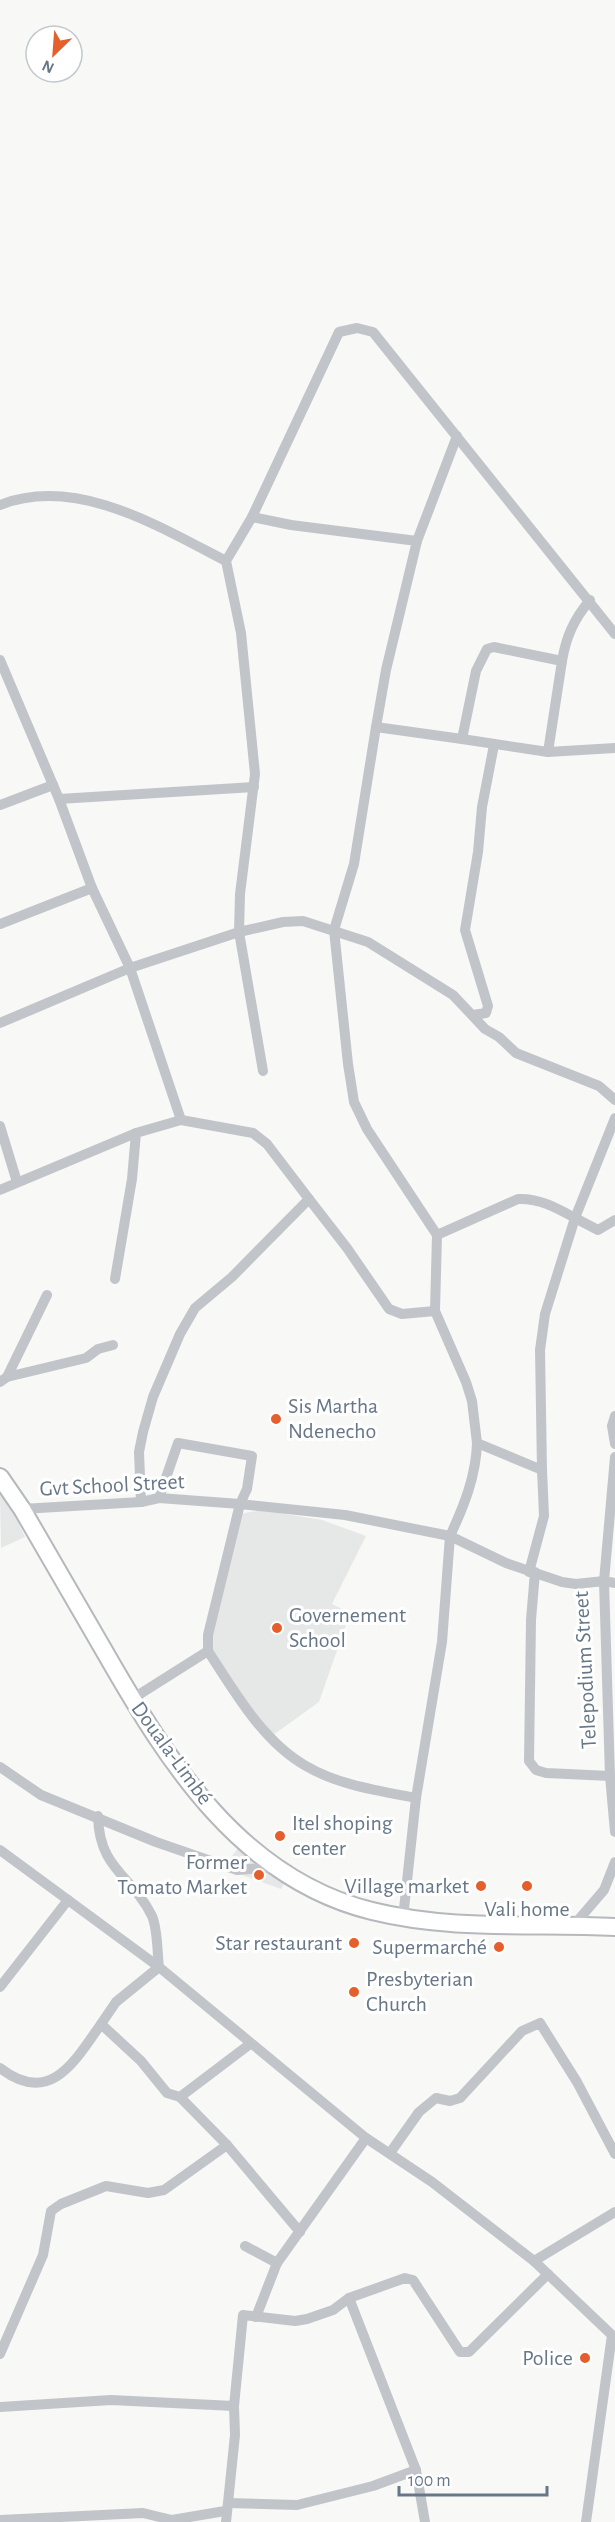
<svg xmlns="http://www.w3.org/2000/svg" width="615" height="2522" font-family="'Alegreya Sans',sans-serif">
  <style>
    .built { fill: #e6e7e7 }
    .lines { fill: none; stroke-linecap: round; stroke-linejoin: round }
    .trunk-casing { stroke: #b5b8bc; stroke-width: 20 }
    .minor { stroke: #c1c5ca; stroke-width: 10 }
    .trunk { stroke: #fff; stroke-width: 16 }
    .poi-dot { fill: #e45f2b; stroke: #fff; stroke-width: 2 }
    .labels { text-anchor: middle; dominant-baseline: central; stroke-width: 6; stroke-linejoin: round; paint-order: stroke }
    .poi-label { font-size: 22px; fill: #677787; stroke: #fff; text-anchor: end }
    .street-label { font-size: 22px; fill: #677787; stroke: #fff }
  </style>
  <rect width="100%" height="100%" fill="#f8f8f6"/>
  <g class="built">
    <path d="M0,1495L15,1516L25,1537L1,1548Z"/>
    <path d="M262,1510L322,1520L366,1536L332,1604L350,1613L319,1702L273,1735L208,1653L240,1514Z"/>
    <path d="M238,1848L285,1882L281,1889L223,1868Z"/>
  </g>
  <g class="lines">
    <g class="trunk-casing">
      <path id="trunk" d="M0,1477L22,1509C50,1557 78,1606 106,1654C168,1762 241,1879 372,1911C452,1931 533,1923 615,1927"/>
    </g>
    <g class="minor">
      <path d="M0,505C76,475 160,527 226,561"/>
      <path d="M252,517L291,525L417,541L386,670L376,727L462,739L476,671L487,649L494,647L562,661C566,637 574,619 590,600"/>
      <path d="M417,541L457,436"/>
      <path d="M615,634L373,332L357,328L339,332L252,517L226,561L241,633L255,774L240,894L239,932L283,922L303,921L368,942L453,995L485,1029L499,1037L516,1053L599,1086L615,1100"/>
      <path d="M0,660L59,799L92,888L130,968L239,932L263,1071"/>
      <path d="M376,727L354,864L334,930L348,1064L354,1102L367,1129L437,1235"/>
      <path d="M462,739L548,752L615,748"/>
      <path d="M548,752L562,661"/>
      <path d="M59,799L254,787"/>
      <path d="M0,805L53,785"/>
      <path d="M0,924L92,888"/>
      <path d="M473,1015L486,1013L488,1006L465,930L478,852L482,807L494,745"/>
      <path d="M0,1023L130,968L181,1120"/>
      <path d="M0,1126L17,1182"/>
      <path d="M0,1190L136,1133"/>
      <path d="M115,1279L132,1179L136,1133L181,1120L253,1133L267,1144L309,1199"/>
      <path d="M435,1311L437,1235L518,1199C539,1198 557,1208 575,1218L615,1118"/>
      <path d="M7,1377L86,1358L98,1349L113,1345"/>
      <path d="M0,1382L7,1377L47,1295"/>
      <path d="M615,1416L612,1426L615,1444"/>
      <path d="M615,1457L604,1581L615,1583"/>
      <path d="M141,1502L139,1452L143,1432L153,1397L180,1334L195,1308L232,1277L309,1199L347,1248L389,1309L402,1314L435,1311L466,1382L472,1401L477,1443"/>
      <path d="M22,1509L141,1502L159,1498L240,1504L247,1489L252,1456L178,1443L159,1498"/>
      <path d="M529,1572L544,1516L542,1470"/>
      <path d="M535,1572L531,1620L529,1761L536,1770L546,1773L610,1776"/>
      <path d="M208,1651C234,1691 263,1742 306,1766C338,1785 380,1791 416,1798"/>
      <path d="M132,1699L208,1651V1635L240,1504L345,1515L450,1536C464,1506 476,1476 477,1443L542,1470L540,1350L545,1314L575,1218L598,1230L615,1220"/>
      <path d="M0,1767L41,1795L156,1842L237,1870L274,1867"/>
      <path d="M98,1816C99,1870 132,1875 152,1916C158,1930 157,1952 159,1967L366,2138L432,2182L534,2261L612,2335L586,2522"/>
      <path d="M0,1850L68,1900"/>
      <path d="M403,1918L416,1798L442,1642L450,1536L506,1563L562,1582L576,1584L604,1581L610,1776L615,1832"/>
      <path d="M574,1925L604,1890L615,1862"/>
      <path d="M0,1987L68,1900L159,1967L116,2002L101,2024L141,2061L167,2093L180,2097L250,2044"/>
      <path d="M0,2068C50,2107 75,2061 101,2024"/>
      <path d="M180,2097L227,2145"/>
      <path d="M390,2153L419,2112L436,2098L450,2101L460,2098L522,2031L540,2023L577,2082L615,2154"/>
      <path d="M245,2246L277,2263L366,2138"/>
      <path d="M534,2261L615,2212"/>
      <path d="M349,2298L416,2470L425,2522"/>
      <path d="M256,2317L277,2263"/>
      <path d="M0,2354L43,2255L51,2211L61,2204L106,2186L148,2193L164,2190L227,2145L300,2232"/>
      <path d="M0,2407L111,2400L234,2406L243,2315L295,2321L307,2319L333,2310L349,2298L405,2278L413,2280L460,2352H469L548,2274"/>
      <path d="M228,2503L297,2505L373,2486L416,2470"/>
      <path d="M0,2520L143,2513L172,2520L225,2511"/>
      <path d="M226,2522L235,2435L234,2406"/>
    </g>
    <use href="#trunk" class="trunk"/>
  </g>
  <g class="poi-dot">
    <circle cx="276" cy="1419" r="6"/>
    <circle cx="277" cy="1628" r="6"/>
    <circle cx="280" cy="1836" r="6"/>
    <circle cx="259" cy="1875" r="6"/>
    <circle cx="481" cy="1886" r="6"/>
    <circle cx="527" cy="1886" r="6"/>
    <circle cx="354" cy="1943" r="6"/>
    <circle cx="499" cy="1947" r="6"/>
    <circle cx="354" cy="1992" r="6"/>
    <circle cx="585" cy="2358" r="6"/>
  </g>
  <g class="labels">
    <g class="poi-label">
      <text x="288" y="1406" text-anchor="start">Sis Martha<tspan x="288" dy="25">Ndenecho</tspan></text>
      <text x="289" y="1615" text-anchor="start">Governement<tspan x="289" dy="25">School</tspan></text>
      <text x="292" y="1823" text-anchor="start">Itel shoping<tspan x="292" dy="25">center</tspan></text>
      <text x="247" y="1862">Former<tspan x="247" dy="25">Tomato Market</tspan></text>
      <text x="469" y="1886">Village market</text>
      <text x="527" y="1909" text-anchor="middle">Vali home</text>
      <text x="342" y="1943">Star restaurant</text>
      <text x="487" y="1947">Supermarché</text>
      <text x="366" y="1979" text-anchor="start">Presbyterian<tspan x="366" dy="25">Church</tspan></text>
      <text x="573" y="2358">Police</text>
    </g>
    <g class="street-label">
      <text transform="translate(112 1485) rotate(-3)">Gvt School Street</text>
      <text transform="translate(585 1670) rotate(-93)">Telepodium Street</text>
      <text transform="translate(172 1753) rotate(54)">Douala-Limbé</text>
    </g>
  </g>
  <g transform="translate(54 54) rotate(205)"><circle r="28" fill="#ffffff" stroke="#c2c9cf" stroke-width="1.5"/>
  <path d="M0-4.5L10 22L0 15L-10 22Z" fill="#e45f2b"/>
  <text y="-9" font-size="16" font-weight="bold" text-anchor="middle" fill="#677787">N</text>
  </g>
  <path d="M399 2486v9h148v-9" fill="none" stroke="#677787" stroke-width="3"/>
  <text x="408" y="2486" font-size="18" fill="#677787" stroke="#ffffff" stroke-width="4.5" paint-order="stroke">100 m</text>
</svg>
